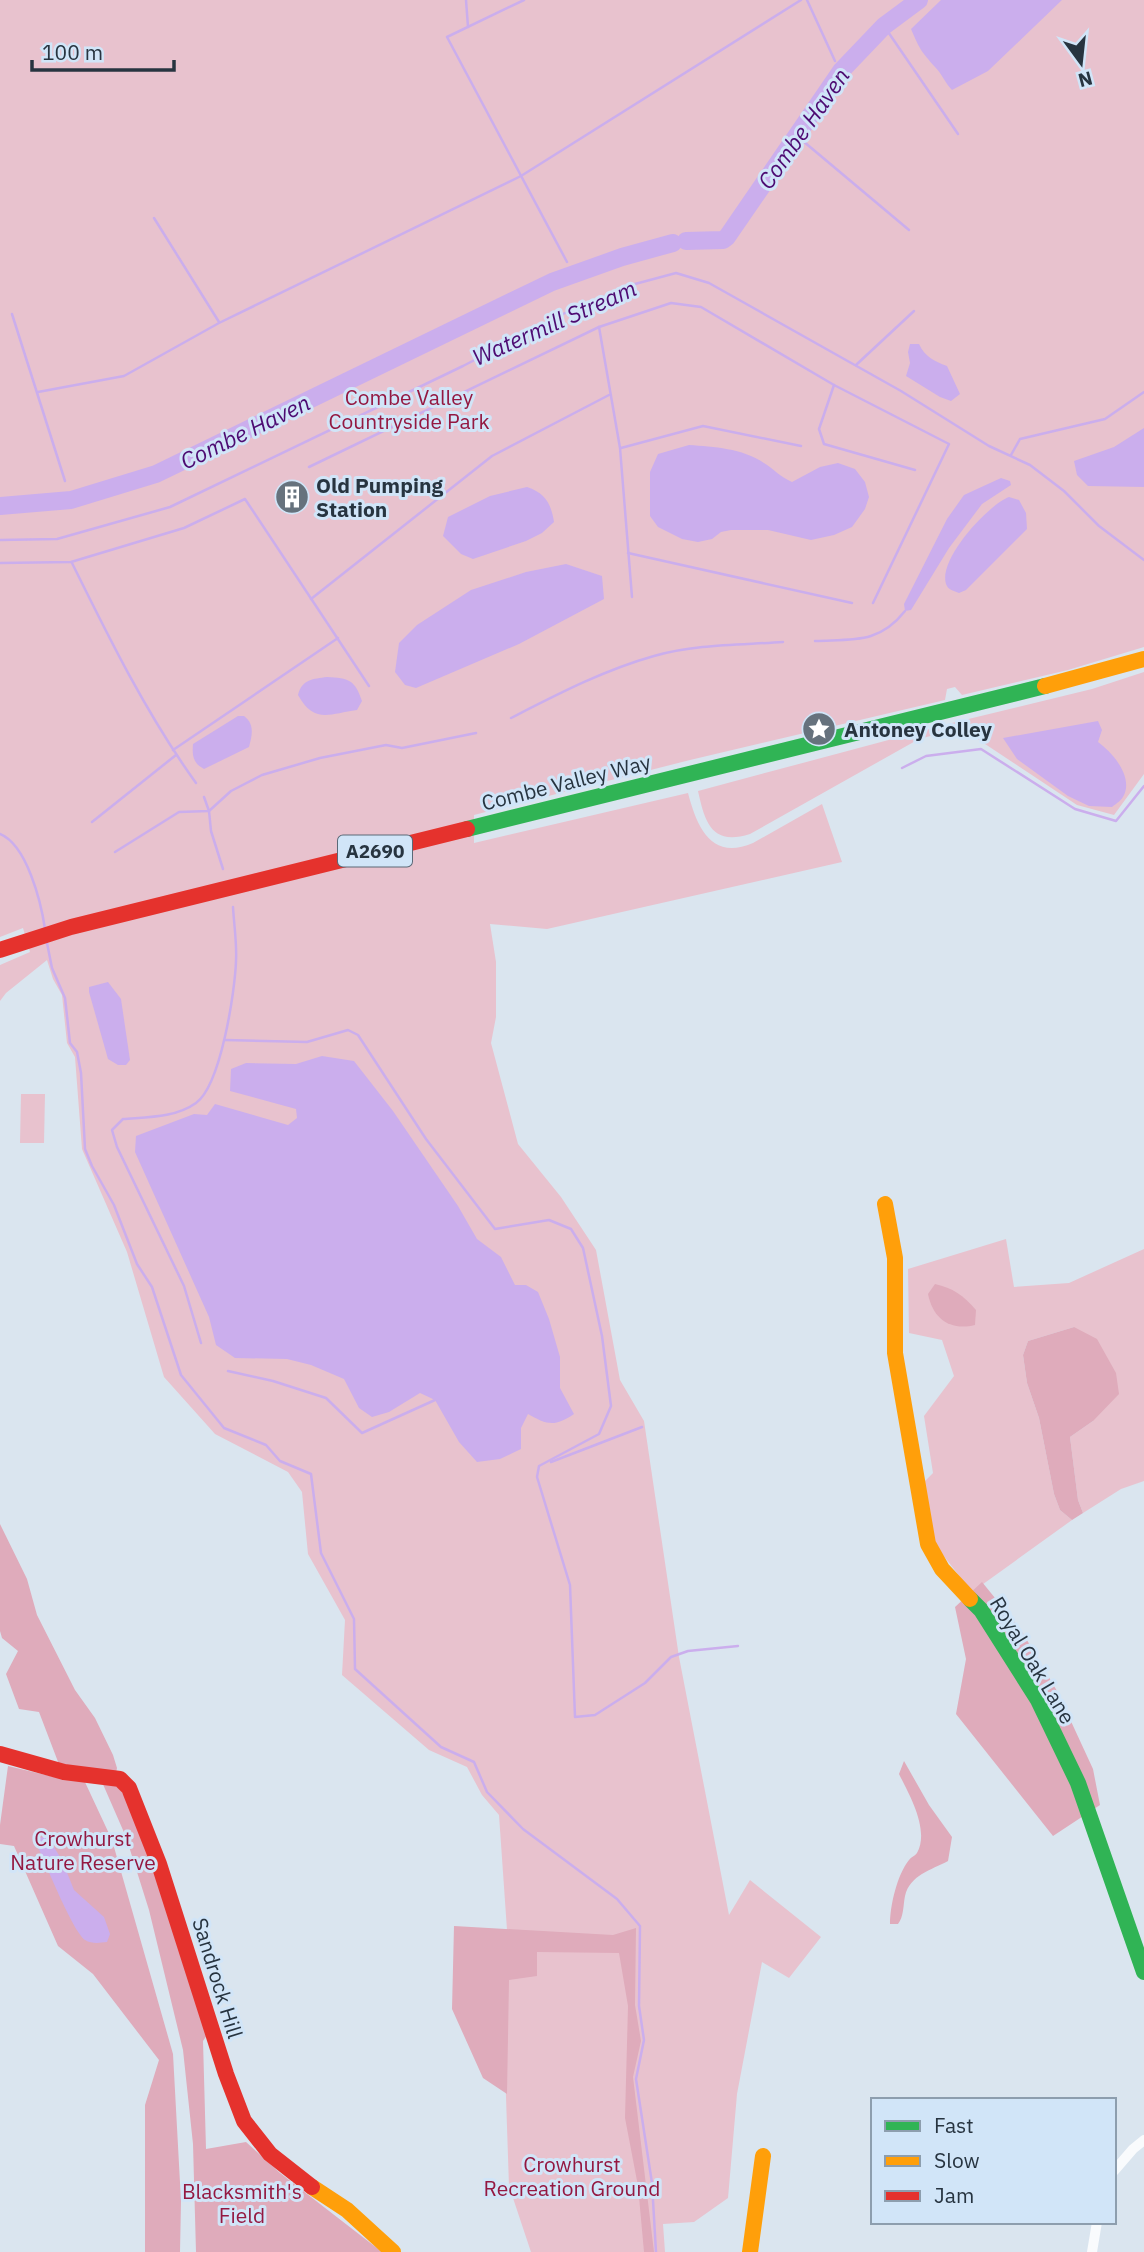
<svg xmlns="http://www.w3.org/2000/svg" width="1144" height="2252" font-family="'IBM Plex Sans',sans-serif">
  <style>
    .green { fill: #e8c2ce }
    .forest { fill: #dfabbb }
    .water { fill: #cbaeed }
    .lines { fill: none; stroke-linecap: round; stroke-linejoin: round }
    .stream { stroke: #cbaeed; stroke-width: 2.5 }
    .river { stroke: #cbaeed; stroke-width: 18 }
    .street { stroke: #f9fbfd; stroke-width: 10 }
    .fast { stroke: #30b455; stroke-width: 16 }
    .slow { stroke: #ff9f0a; stroke-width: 16 }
    .jam { stroke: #e5322d; stroke-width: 16 }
    .labels { text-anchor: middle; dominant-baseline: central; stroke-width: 6; stroke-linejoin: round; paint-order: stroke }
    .shield { fill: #d1e5f8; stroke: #5a6977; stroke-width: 2 }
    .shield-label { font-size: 19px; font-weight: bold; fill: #273440 }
    .park-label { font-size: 21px; fill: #941841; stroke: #d1e5f8 }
    .poi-label { font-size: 21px; font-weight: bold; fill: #273440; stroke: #d1e5f8; text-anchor: start }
    .street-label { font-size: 21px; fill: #273440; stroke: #d1e5f8 }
    .water-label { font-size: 23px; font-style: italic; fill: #4d0b72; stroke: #d1e5f8 }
  </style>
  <rect width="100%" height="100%" fill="#dae5ef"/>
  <g class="green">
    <path d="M0,0H1144V647L1068,670L962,695L955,687L947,689L945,700L690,760L474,815V843L688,793C697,827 711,861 753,843L822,804L842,862L547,929L490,924L496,962V1017L491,1043L518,1144L561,1197L596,1250L620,1380L644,1421L679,1657L729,1915L750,1880L821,1937L789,1978L762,1962L737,2094L728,2198L694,2222L663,2224L665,2252H531L509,2186L502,1978L507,1930L499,1815L482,1795L467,1767L429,1750L342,1675L345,1620L308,1554L302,1492L288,1472L215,1434L164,1377L127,1252L82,1149L75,1057L67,1043L62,995L53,979L47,960L6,993L0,1001V965L30,952L23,928L0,937Z"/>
    <path d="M1144,672V774L1114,815L1077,805L961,728L919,739L750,834C711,846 705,822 698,791L952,723L1092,689Z"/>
    <path d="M21,1094H45L44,1143H20Z"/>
    <path d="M1006,1239L1014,1287L1069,1283L1144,1249V1481L1121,1489L1083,1513L1078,1500L1070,1437L1093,1421L1074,1327L1028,1341L1023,1355L1027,1383L1039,1418L1054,1494L1060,1510L1072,1520L972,1592L932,1541L923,1483L933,1473L924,1416L954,1376L942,1340L909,1333L908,1269Z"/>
  </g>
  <g class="forest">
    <path d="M935,1284C953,1288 963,1295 976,1310L975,1325C950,1331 933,1319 928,1294Z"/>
    <path d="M1074,1327L1097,1339L1116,1373L1119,1394L1093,1421L1070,1437L1078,1500L1083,1513L1072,1520L1060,1510L1054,1494L1039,1418L1027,1383L1023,1355L1028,1341Z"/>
    <path d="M0,1524L27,1579L37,1615L75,1690L95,1718L113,1755L117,1768L116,1773L60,1767L39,1712L19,1709L6,1674L18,1651L2,1638L0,1631Z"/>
    <path d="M982,1582L1021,1630L1057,1691L1093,1769L1100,1805L1053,1836L956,1714L966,1659L955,1607Z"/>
    <path d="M904,1761L929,1805L952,1837L948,1861C931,1870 910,1875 905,1896C903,1906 904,1916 898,1924H890C890,1906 897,1875 909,1860C911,1857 915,1856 917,1853C930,1830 909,1794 899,1774Z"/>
    <path d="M8,1766L54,1777L84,1780L112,1840L173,2054L181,2201L180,2252H145V2105L159,2060L93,1974L58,1946L14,1846L0,1844V1825Z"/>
    <path d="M102,1782L116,1785L131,1804L209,2032L203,2041L206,2149L246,2142L280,2173L382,2252H196L193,2144L183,2050L149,1910L126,1837Z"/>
    <path d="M454,1926L613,1935L636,1928L635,2005L641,2041L633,2077L654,2252H644L638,2186L625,2118L628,2006L619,1953L537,1952V1976L509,1980L507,2094L483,2078L452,2009Z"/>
  </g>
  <g class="water">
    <path d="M941,0H1062L988,71L952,90C945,83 942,74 935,67C921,51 920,50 911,29Z"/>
    <path d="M910,344H919C925,357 934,361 947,366L960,394L951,401L940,397L906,376L910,363L908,352Z"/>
    <path d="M1144,428V487L1088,486L1077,475L1074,461L1114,447Z"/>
    <path d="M689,445C714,447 742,448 764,463C775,470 779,476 792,482L820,467L838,463L855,469L865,482L869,497L865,509L852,527L834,535L811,540L768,530H731L721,532L712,539L698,542L682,539L658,527L650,516V472L658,454Z"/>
    <path d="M1001,478L1010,481L1011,485L982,504L949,548L911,610L905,611L904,604L947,519L964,495Z"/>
    <path d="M527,487C545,493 551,503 554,522L542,533L526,541L473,559L461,554L443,536L448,517L490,496Z"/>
    <path d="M1009,497L1019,500L1026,513L1027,529L966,590L959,593C954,591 948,590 946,584C938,559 988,505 1009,497Z"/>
    <path d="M566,564L602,576L604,599L519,644L416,688L405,685L395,672L399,643L417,625L471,590L526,572Z"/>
    <path d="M327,677C349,678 355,680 362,701L357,710C329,714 314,724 298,695C302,679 313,679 327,677Z"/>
    <path d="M238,716H244C255,724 252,736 249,747L204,769C193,763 192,756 193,744Z"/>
    <path d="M1098,721L1102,730L1098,742C1112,752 1133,776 1124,795C1122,800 1117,803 1112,807L1089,806L1068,796L1017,759L1003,738Z"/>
    <path d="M108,982L121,999L130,1060L126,1065H118L108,1059L89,992V987Z"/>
    <path d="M322,1056L354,1061L393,1111L458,1206L477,1239L501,1257L515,1285H526L538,1292L549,1319L560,1357V1388L574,1414C555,1427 547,1425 528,1414L521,1428V1449L500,1459L477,1462L459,1442L435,1400L420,1393L389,1412L372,1417L359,1408L344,1379L311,1365L287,1359L235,1358L216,1345L209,1317L135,1152L136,1136L194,1114L207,1115L215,1104L288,1125L297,1118L296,1109L230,1091L231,1069L246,1063L296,1064Z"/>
    <path d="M47,1836L62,1860L74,1890L104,1917L110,1934L107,1942C99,1943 92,1944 85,1940C72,1930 46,1864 37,1845L40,1838Z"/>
  </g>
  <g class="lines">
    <g class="stream">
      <path d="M466,0L468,27"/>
      <path d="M524,0L447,37L567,262"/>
      <path d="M807,0L835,61"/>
      <path d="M884,26L958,134"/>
      <path d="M797,136L909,230"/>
      <path d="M154,218L219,322"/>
      <path d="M12,314L65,481"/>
      <path d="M599,327L620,448L632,597"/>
      <path d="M856,365L914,311"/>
      <path d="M834,385L819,429L824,444L915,470"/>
      <path d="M38,392L124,376L219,323L521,176L801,0"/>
      <path d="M621,448L703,426L801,446"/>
      <path d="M1011,455L1020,439L1105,419L1144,392"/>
      <path d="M309,467L599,327L671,303L701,307L834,385L949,444L873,603"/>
      <path d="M69,493L71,500"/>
      <path d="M0,540L57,539L170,507L463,366L567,312L635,284L676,273L709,283L901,391L989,446L1030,465L1064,491L1099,526L1144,560"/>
      <path d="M628,553L852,603"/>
      <path d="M0,563L71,562L184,528L245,499L369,686"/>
      <path d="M72,563C109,638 147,715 196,783"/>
      <path d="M311,599L492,456L609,395"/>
      <path d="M815,641C853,639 879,644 905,611"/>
      <path d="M511,718C558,694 604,670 654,656C695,644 741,645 783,642"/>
      <path d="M173,750L338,638"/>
      <path d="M902,768L926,756L981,749L1075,809L1116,821L1144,786"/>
      <path d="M204,797L209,811L211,831L223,869"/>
      <path d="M92,822L176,755"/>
      <path d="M0,834C27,845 41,902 45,929"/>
      <path d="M115,852L179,812L209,811L231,791L262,775L320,758L386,745L402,748L476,733"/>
      <path d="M47,943L52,968L65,998L70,1043L77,1052L81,1073L85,1149L92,1166L114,1205L137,1264L152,1287L181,1375L224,1428L266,1445L280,1461L311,1474L321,1553L354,1619L355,1669L441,1747L474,1762L487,1792L523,1829L617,1899L640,1926L639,2006L644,2040L636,2079L652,2183L656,2252"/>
      <path d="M225,1040L307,1042L348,1030L358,1035L426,1139L495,1229L549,1220L571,1229L583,1248L602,1336L611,1406L599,1434L539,1466L537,1477L570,1585L575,1717L595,1715L645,1683L671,1657L688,1651L738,1646"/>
      <path d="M201,1343L184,1286L117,1147L112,1130L123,1119C147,1117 175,1118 196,1103C221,1085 235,991 236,961C237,943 234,925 233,907"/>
      <path d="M228,1371L273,1381L326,1398L362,1433L435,1400"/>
      <path d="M551,1462L642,1427"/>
    </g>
    <g class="river">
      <path d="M686,241L723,240L727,237L841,71L884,26L919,0"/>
      <path d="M0,506L71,500L156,474L552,282L622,257L673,243"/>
    </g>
    <g class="street">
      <path d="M1114,2171L1133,2149L1144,2140"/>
      <path d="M1092,2252L1097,2222"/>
    </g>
    <g class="fast">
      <path d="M467,829L1045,686"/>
      <path d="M970,1599L981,1610L1038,1700L1078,1783L1144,1972"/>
    </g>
    <g class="slow">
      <path d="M1045,686L1144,659"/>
      <path d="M885,1204L895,1258V1353L928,1544L942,1569L970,1599"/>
      <path d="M312,2187L347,2210L393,2252"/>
      <path d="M750,2252L763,2156"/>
    </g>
    <g class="jam">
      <path d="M0,950L71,927L467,829"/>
      <path d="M0,1754L64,1772L120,1779L129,1788L159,1864L226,2074L244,2121L270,2154L312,2187"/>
    </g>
  </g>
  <defs>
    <g id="building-disc" transform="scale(1.75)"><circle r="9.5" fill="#66727d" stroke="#d1e5f8"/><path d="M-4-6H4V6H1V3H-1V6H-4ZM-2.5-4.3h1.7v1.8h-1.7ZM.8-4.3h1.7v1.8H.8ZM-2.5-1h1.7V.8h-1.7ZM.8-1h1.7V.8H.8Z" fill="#fff"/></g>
    <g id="sight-disc" transform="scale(1.75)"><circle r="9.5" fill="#66727d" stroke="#d1e5f8"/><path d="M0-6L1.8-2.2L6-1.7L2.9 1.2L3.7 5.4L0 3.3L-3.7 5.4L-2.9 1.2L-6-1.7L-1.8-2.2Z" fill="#fff"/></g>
  </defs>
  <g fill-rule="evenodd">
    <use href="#building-disc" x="292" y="497"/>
    <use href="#sight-disc" x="819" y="729"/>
  </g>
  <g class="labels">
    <rect class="shield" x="338" y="835.5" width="74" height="31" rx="5"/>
    <g class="shield-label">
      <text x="375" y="851">A2690</text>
    </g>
    <g class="park-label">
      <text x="409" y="397">Combe Valley<tspan x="409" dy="24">Countryside Park</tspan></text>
      <text x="83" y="1838">Crowhurst<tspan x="83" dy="24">Nature Reserve</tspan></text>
      <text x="572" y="2164">Crowhurst<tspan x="572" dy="24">Recreation Ground</tspan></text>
      <text x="242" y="2191">Blacksmith's<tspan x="242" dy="24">Field</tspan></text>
    </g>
    <g class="poi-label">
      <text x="316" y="485">Old Pumping<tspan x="316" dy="24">Station</tspan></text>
      <text x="844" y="729">Antoney Colley</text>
    </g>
    <g class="street-label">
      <text transform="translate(566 782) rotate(-14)">Combe Valley Way</text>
      <text transform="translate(1033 1660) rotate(59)">Royal Oak Lane</text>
      <text transform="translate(218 1978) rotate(73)">Sandrock Hill</text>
    </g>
    <g class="water-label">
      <text transform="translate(803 128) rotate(-55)">Combe Haven</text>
      <text transform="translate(554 322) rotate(-24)">Watermill Stream</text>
      <text transform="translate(245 431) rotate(-26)">Combe Haven</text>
    </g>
  </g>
  <rect x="871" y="2098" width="245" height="126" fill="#d1e5f8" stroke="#8d9eae" stroke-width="2"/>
  <rect x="885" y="2121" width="35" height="10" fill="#30b455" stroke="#8d9eae" stroke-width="2"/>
  <text x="934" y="2133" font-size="21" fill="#273440">Fast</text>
  <rect x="885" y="2156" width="35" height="10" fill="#ff9f0a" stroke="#8d9eae" stroke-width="2"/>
  <text x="934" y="2168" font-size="21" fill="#273440">Slow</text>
  <rect x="885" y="2191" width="35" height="10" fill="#e5322d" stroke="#8d9eae" stroke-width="2"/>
  <text x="934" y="2203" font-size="21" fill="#273440">Jam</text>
  <g transform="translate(1081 63) rotate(165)" stroke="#d1e5f8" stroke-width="5" paint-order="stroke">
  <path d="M0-5L12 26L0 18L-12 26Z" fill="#273440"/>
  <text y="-10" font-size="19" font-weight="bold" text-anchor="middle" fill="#273440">N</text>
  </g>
  <path d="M32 60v10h142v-10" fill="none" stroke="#273440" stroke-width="3.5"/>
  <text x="42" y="60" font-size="21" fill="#273440" stroke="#d1e5f8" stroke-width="5" paint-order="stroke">100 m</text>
</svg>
